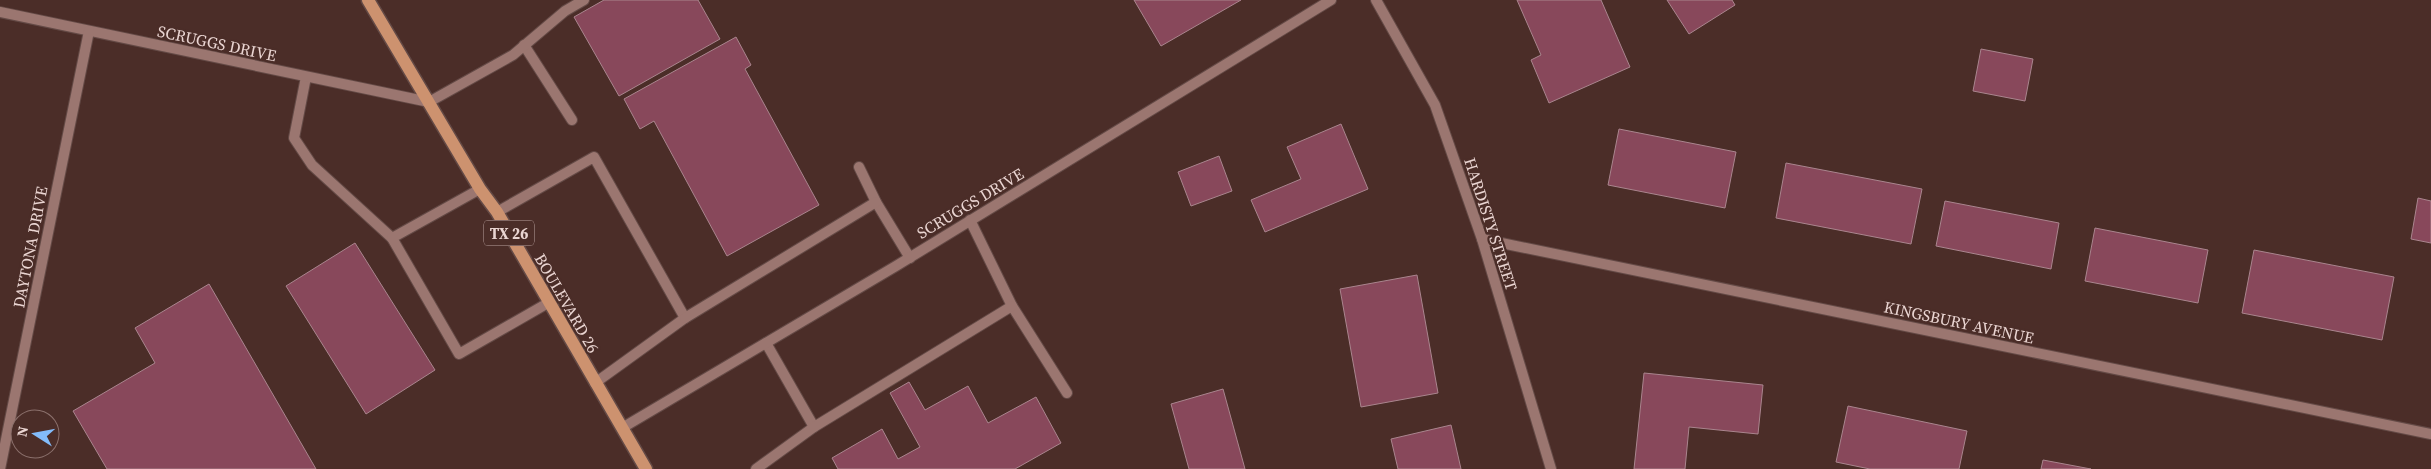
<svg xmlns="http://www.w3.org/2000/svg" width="2431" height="469" font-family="'Source Serif 4',serif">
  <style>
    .building { fill: #88485b; stroke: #aa858e }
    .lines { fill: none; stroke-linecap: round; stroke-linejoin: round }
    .lane-casing { stroke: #644a46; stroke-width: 12 }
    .street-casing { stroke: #644a46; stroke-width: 12 }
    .primary-casing { stroke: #644a46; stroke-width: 15 }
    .lane { stroke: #9b7670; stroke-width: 10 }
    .street { stroke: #9b7670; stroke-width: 10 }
    .primary { stroke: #cd926f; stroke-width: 12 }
    .labels { text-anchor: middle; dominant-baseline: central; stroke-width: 4.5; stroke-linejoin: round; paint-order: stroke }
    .shield { fill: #4b2d28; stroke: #baa39f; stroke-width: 1 }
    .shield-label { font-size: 15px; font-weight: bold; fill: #ead5d2 }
    .street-label { font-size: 16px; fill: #ead5d2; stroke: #4b2d28 }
  </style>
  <rect width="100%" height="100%" fill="#4b2d28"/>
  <g class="building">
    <path d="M604,0H698L720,39L619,96L574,17Z"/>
    <path d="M1134,0H1241L1161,46Z"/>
    <path d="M1517,0H1601L1630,67L1549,103L1531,60L1541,55Z"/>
    <path d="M1667,0H1732L1735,5L1689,34Z"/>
    <path d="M736,37L751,65L745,69L819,205L727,256L654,121L640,129L624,99Z"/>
    <path d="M1981,49L2033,59L2025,101L1973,91Z"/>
    <path d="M1341,124L1368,189L1265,232L1251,200L1301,179L1287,147Z"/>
    <path d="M1619,129L1736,152L1725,208L1608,185Z"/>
    <path d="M1219,156L1232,191L1191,206L1178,172Z"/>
    <path d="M1786,163L1922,189L1911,244L1776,218Z"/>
    <path d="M2418,198L2431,201V243L2411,239Z"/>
    <path d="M1945,201L2059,223L2051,269L1936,246Z"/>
    <path d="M2095,228L2208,250L2198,303L2085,281Z"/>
    <path d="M355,243L435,370L366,414L286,286Z"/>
    <path d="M2254,250L2394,277L2382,340L2242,313Z"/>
    <path d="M1417,275L1438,393L1361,407L1340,289Z"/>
    <path d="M209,284L316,469H107L73,411L155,363L135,328Z"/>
    <path d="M1644,373L1763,385L1758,434L1689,427L1685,469H1634Z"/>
    <path d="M909,382L925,410L968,386L988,423L1036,397L1061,443L1015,469H838L832,458L882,429L898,459L920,447L890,393Z"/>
    <path d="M1223,389L1245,469H1189L1171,404Z"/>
    <path d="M1848,406L1967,431L1959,469H1870L1836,462Z"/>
    <path d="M1451,425L1461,469H1398L1391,439Z"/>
    <path d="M2043,460L2091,469H2041Z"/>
  </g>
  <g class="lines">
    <g class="lane-casing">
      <g id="lane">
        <path d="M524,45L572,120"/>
        <path d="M306,77L294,138L312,165L392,238"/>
        <path d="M429,102L513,55L565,11L584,0"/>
        <path d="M859,167L876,202L910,258"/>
        <path d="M480,189L392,238L459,354L548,303"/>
        <path d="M497,212L594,157L685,318L595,383"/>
        <path d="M970,220L1012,306L1067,393"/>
        <path d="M685,318L876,202"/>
        <path d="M766,343L814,427"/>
        <path d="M756,469L814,427L1012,306"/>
      </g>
    </g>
    <g class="street-casing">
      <g id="street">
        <path d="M1376,0L1435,105L1482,239L1551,469"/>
        <path d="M0,12L429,102"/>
        <path d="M1482,239L2431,434"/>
        <path d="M622,428L896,266L1331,0"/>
        <path d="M0,469L89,31"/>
      </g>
    </g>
    <g class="primary-casing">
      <path id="primary" d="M368,0L480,189L497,212L646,469"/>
    </g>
    <use href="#lane" class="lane"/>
    <use href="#street" class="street"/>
    <use href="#primary" class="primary"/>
  </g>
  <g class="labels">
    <rect class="shield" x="484" y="220.5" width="50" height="25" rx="4"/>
    <g class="shield-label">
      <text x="509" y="233">TX 26</text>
    </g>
    <g class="street-label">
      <text transform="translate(217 43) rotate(12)">SCRUGGS DRIVE</text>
      <text transform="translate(970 203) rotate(-31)">SCRUGGS DRIVE</text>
      <text transform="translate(1491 224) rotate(72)">HARDISTY STREET</text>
      <text transform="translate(30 247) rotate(-79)">DAYTONA DRIVE</text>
      <text transform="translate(567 303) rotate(60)">BOULEVARD 26</text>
      <text transform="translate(1959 322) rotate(12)">KINGSBURY AVENUE</text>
    </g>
  </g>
  <g transform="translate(35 434) rotate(281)"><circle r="24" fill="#4b2d28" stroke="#8b706c"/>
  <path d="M0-4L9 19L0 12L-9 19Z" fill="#83bcfb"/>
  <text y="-8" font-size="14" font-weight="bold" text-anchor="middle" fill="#ead5d2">N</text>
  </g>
</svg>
